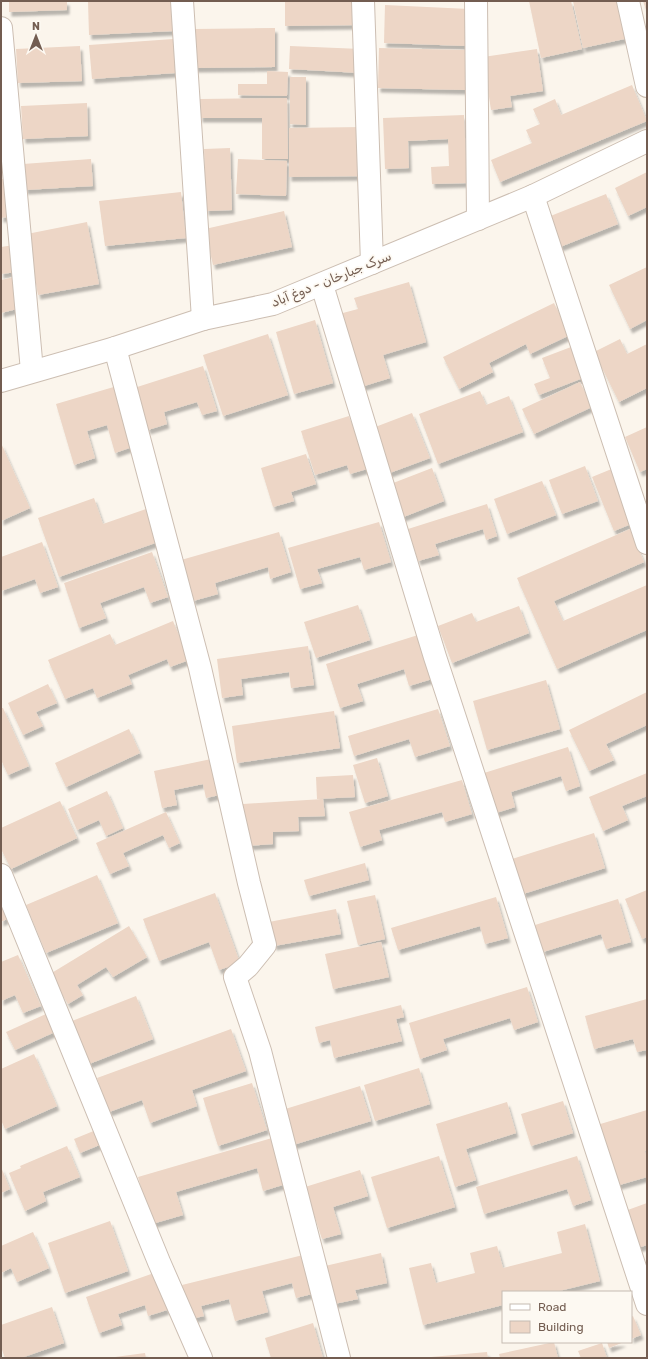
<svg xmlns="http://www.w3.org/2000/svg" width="648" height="1359" font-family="Rubik,Cairo,sans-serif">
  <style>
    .building { fill: #edd6c6; filter: url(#shadow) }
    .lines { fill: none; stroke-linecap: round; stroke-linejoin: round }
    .minor-casing { stroke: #ccbeb2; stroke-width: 24 }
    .minor { stroke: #fff; stroke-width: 22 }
    .labels { text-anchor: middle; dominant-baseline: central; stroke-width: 3.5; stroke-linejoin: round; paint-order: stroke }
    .street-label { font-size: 13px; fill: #735d51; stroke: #fdf9f2 }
  </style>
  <defs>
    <filter id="shadow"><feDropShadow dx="2.5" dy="4.5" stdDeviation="1" flood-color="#0004"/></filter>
  </defs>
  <rect width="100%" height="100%" fill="#fbf5ec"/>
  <g class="building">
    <path d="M9,1H67V10L9,12Z"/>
    <path d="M88,1H173L174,31L89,35Z"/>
    <path d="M285,1H357L358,25L285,26Z"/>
    <path d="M529,1H571L582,49L541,58Z"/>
    <path d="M573,1H621L629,38L583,48Z"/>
    <path d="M643,1H647V13Z"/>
    <path d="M385,5L469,9L467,46L384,43Z"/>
    <path d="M275,28V67L194,68L193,29Z"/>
    <path d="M173,39L175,73L92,79L89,45Z"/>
    <path d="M80,46L82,81L18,83L16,49Z"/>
    <path d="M290,46L361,49L360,73L289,69Z"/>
    <path d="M379,48L466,50L465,90L378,88Z"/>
    <path d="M537,49L543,91L510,96L512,107L491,110L483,57Z"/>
    <path d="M267,71L288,72L287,96L238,95V84H267Z"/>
    <path d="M290,77H306V125L290,124Z"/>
    <path d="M632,85L647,121L500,182L491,160L532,143L526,130L540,124L533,109L555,99L561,115Z"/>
    <path d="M287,98L288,159H262V118H200V99Z"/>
    <path d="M87,103L88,136L23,139L21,106Z"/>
    <path d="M464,115L467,183L432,184L431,167L449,166L448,139L408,141L409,168L385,169L383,118Z"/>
    <path d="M363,127L364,176L289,177V128Z"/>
    <path d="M230,148L232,210L206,211L204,149Z"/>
    <path d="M91,159L93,186L25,190L23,164Z"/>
    <path d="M238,159L287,161L286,196L236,194Z"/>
    <path d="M647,172V207L628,216L615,188Z"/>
    <path d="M1,179H5L7,217L1,218Z"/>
    <path d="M181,192L186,238L105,246L99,201Z"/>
    <path d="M606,194L618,224L560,247L548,217Z"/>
    <path d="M284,211L292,247L213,265L205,229Z"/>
    <path d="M87,222L99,284L38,295L27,234Z"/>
    <path d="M14,245L17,272L1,274V247Z"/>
    <path d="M647,267V320L630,329L609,285Z"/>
    <path d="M14,277L21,308L1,313V280Z"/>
    <path d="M409,282L426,342L383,355L390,378L361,387L339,314L358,309L354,298Z"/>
    <path d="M554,303L570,335L530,354L526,344L489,363L493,372L459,389L443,357Z"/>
    <path d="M315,320L333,383L294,394L276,332Z"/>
    <path d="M268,334L288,395L223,416L203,355Z"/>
    <path d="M620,339L627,354L647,344V388L619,402L594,352Z"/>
    <path d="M571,347L583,378L539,395L534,384L550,378L542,358Z"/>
    <path d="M203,366L217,411L202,415L197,402L164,412L167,424L148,430L134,388Z"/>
    <path d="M580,382L592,407L534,434L522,409Z"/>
    <path d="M117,386L135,446L115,453L107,425L87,431L95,458L74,465L56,404Z"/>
    <path d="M480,391L486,405L509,396L523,432L438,464L419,414Z"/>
    <path d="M412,413L430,458L387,474L370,429Z"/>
    <path d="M349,416L367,469L350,474L347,465L315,475L301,431Z"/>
    <path d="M647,427V469L640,472L625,437Z"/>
    <path d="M1,443L30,508L1,521Z"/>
    <path d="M306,454L316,484L291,492L294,501L273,507L261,468Z"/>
    <path d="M585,466L598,501L562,514L549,480Z"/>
    <path d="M432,468L444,501L401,518L388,485Z"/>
    <path d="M614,468L636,522L614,531L592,477Z"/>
    <path d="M542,481L556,515L507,534L494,499Z"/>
    <path d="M94,498L103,524L146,509L158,542L59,577L38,518Z"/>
    <path d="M487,504L497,536L486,540L483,529L435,544L439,555L418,561L408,529Z"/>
    <path d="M379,522L391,562L364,570L360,557L317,569L322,583L300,589L288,548Z"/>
    <path d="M630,529L644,562L554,601L563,621L647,585V630L557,669L517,578Z"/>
    <path d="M279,532L291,572L270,579L268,567L215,583L218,594L193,601L181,560Z"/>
    <path d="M42,542L58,587L40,593L35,579L1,591V557Z"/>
    <path d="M152,552L168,597L150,603L144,587L100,603L106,618L79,628L64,583Z"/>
    <path d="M358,605L370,640L316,658L304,622Z"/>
    <path d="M519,606L529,633L452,663L438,626L472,613L476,622Z"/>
    <path d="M173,621L189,660L170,667L167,659L128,675L132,684L97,698L93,688L65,699L48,660L110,634L115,645Z"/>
    <path d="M418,635L432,679L409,686L404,669L357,684L363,701L340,708L326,664Z"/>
    <path d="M308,646L314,685L291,688L289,672L241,679L243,695L222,698L217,659Z"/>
    <path d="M546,680L560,729L487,750L473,701Z"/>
    <path d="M48,684L57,703L36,712L43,726L23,735L8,703Z"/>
    <path d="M647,692V725L606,744L614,760L589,771L569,730Z"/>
    <path d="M1,708H3L29,766L8,775L2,762H1Z"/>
    <path d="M438,709L450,746L415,757L409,739L354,756L348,736Z"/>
    <path d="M334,711L340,748L237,763L232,726Z"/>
    <path d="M129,729L140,753L66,787L55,763Z"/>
    <path d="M568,747L580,786L566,791L561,776L511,792L515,807L496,813L484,773Z"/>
    <path d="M216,758L224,794L206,798L203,784L174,790L177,805L162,808L154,771Z"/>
    <path d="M377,758L388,796L365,803L353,765Z"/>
    <path d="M647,773V796L622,806L628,820L603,831L589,797Z"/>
    <path d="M353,775L355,797L317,799L316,777Z"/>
    <path d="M462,780L472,814L445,822L442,812L379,830L382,840L360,847L349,812Z"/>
    <path d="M107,791L123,828L106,836L99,820L77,830L68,809Z"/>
    <path d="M323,799L325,816L298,817L299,831L273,832V844L246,846L243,804Z"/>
    <path d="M60,801L77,838L11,869L1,849V828Z"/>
    <path d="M166,812L180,843L169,848L163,835L123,853L129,866L110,874L96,843Z"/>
    <path d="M594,833L605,868L523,894L512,859Z"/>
    <path d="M365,863L369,880L309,896L304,880Z"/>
    <path d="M97,875L118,923L46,953L26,905Z"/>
    <path d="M647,890V937L642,939L625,899Z"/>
    <path d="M215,893L240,963L219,970L209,942L159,961L143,919Z"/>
    <path d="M375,895L385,939L358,945L347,901Z"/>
    <path d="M496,897L508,938L485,944L480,926L398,950L391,928Z"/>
    <path d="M618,899L631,942L606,949L601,934L543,952L535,925Z"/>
    <path d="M1,904L7,919L1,922Z"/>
    <path d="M336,909L341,934L274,946L269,922Z"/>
    <path d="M129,926L147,957L113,977L106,967L77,985L83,995L68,1004L50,974Z"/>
    <path d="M381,942L389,977L333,989L325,954Z"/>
    <path d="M18,955L41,1006L23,1013L15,995L1,1001V962Z"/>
    <path d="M527,987L538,1022L514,1030L510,1018L443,1039L447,1050L420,1059L409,1023Z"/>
    <path d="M136,996L153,1039L89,1064L72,1021Z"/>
    <path d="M647,999V1050L637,1052L633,1039L594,1049L585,1016Z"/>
    <path d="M401,1005L404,1017L396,1019L402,1041L334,1058L330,1040L319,1043L315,1027Z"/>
    <path d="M46,1014L55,1032L15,1050L6,1032Z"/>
    <path d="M231,1029L246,1071L192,1090L197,1106L150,1123L142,1100L109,1112L97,1078Z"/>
    <path d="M34,1054L57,1106L5,1129L1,1120V1069Z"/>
    <path d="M419,1068L430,1104L375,1121L364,1085Z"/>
    <path d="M252,1083L267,1130L218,1146L203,1098Z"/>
    <path d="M360,1086L371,1121L293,1145L282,1110Z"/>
    <path d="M563,1101L573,1133L531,1146L521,1114Z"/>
    <path d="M507,1102L516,1133L466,1149L476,1180L455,1187L436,1124Z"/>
    <path d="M647,1110V1151H645L647,1158V1177L616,1186L597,1125Z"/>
    <path d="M96,1130L102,1144L80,1153L74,1139Z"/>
    <path d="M272,1138L286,1184L263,1191L257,1168L176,1192L183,1215L152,1224L138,1177Z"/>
    <path d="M67,1146L80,1177L43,1192L46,1201L25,1211L9,1173L21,1168L20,1166Z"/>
    <path d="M439,1156L455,1207L387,1228L371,1177Z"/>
    <path d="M577,1156L591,1200L573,1206L567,1189L484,1214L476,1187Z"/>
    <path d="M1,1167L10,1189L1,1193Z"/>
    <path d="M360,1170L368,1196L333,1207L341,1234L322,1239L305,1187Z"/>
    <path d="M647,1203V1245L638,1248L625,1211Z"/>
    <path d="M110,1221L128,1271L65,1293L48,1243Z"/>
    <path d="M585,1224L600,1281L555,1292H503V1305L423,1325L409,1268L431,1263L436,1283L475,1273L470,1253L497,1246L503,1268L562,1253L557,1232Z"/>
    <path d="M33,1232L49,1268L17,1282L11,1268L1,1273V1246Z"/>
    <path d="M381,1253L387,1283L355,1290L358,1299L334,1304L325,1266Z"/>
    <path d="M303,1255L312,1294L296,1298L292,1283L262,1291L268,1312L235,1321L229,1299L201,1306L204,1316L191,1319L182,1285Z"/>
    <path d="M154,1273L167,1310L148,1316L145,1305L118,1314L122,1325L99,1333L86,1297Z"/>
    <path d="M52,1307L64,1343L21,1358H5L1,1347V1325Z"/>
    <path d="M633,1316L641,1335L631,1339V1317Z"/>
    <path d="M313,1323L323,1358H271L265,1338Z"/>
    <path d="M554,1342L558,1358H500L499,1354Z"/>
    <path d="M607,1342H624L609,1348Z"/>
    <path d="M602,1343L607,1358H581L578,1351Z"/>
    <path d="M487,1352L488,1358H431V1357Z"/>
    <path d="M145,1353L146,1358H115V1357Z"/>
  </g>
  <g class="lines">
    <g class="minor-casing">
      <g id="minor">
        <path d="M182,1L203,319"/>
        <path d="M363,1L372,263"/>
        <path d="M476,1L478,219"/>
        <path d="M628,1L647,86"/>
        <path d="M1,28L32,371"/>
        <path d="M533,196L647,543"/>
        <path d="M322,285L435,657L647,1304"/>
        <path d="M115,348L200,668L249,883L265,945L248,966L235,977L260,1051L339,1358"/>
        <path d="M1,381L115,348L203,319L273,304L533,196L647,141"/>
        <path d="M1,875L159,1262L201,1358"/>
      </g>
    </g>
    <use href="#minor" class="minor"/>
  </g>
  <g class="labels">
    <g class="street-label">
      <text transform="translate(331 279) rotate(-22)">سرک جبارخان - دوغ آباد</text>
    </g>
  </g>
  <rect width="648" height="1359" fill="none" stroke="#735d51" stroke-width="4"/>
  <rect x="502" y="1291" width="130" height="52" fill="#fdf9f2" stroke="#c6bbb2"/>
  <rect x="510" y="1304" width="20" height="6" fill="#ffffff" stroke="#c6bbb2"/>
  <text x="538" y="1311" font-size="12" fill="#735d51">Road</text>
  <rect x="510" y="1321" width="20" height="12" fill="#edd6c6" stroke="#c6bbb2"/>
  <text x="538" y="1331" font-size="12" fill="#735d51">Building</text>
  <g transform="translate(36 36)" stroke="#fdf9f2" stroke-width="3" paint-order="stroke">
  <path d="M0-3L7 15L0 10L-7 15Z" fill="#735d51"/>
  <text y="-6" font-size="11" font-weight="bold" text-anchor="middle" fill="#735d51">N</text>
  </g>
</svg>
